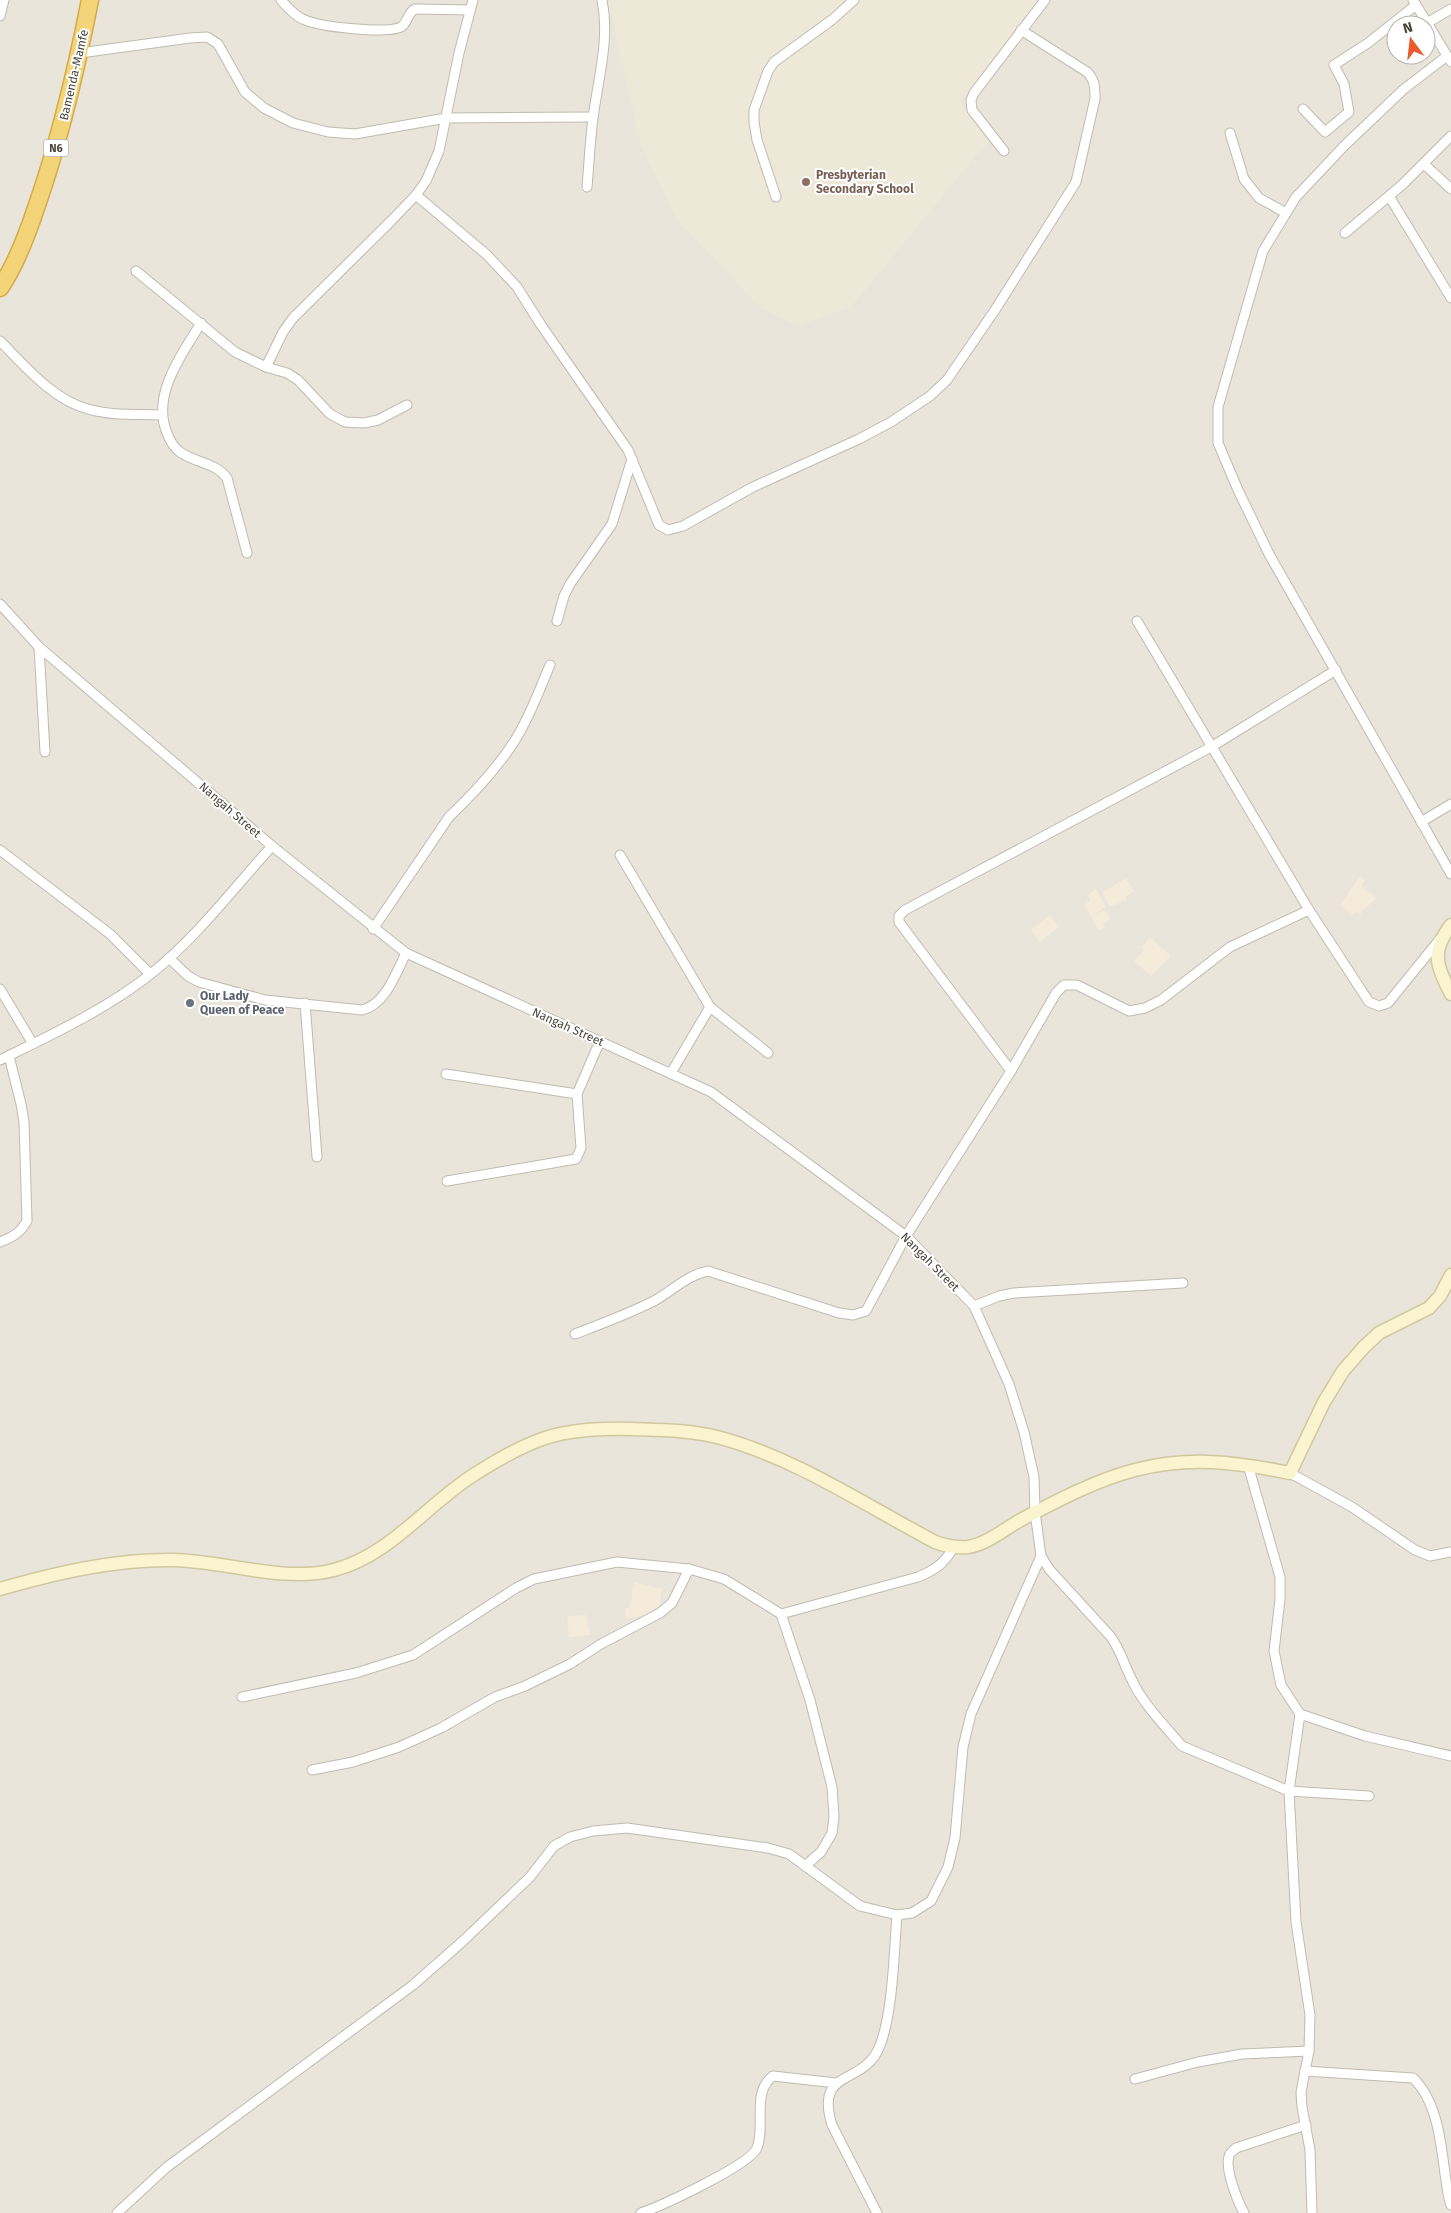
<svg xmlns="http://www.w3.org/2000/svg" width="1451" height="2213" font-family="'Fira Sans',sans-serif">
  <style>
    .residential { fill: #e9e5db; fill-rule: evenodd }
    .commercial { fill: #f4ebda }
    .education { fill: #ede8d7 }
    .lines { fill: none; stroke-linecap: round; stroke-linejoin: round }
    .street-casing { stroke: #c0bbaf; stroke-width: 11 }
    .secondary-casing { stroke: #d1c89f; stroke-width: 15 }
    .highway-casing { stroke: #d3ab48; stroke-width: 19 }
    .street { stroke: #fff; stroke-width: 9 }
    .secondary { stroke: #fbf4d0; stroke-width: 12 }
    .highway { stroke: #f4d478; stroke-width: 16 }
    .education-dot { fill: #8d6e63; stroke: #fff; stroke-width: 2 }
    .worship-dot { fill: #6b7280; stroke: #fff; stroke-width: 2 }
    .labels { text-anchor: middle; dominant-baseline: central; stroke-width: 4; stroke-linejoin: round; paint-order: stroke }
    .shield { fill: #fff; stroke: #807c75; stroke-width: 1 }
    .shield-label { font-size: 11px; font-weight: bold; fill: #49443a }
    .street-label { font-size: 12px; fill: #49443a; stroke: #fff }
    .education-label { font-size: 12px; font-weight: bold; fill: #785e54; stroke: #fff; text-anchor: start }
    .worship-label { font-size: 12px; font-weight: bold; fill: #5b616d; stroke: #fff; text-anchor: start }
  </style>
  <rect width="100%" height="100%" fill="#f5f3ec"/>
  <path class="residential" d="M0,0H1451V2213H0ZM1396,25H1426V55H1396Z"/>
  <g class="commercial">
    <path d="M1360,876L1365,880L1361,886L1377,898L1361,912L1360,917L1359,913L1356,912L1353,915L1340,905Z"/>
    <path d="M1126,878L1134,891L1126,897L1127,899L1110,907L1102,893Z"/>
    <path d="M1096,889L1106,907L1092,916L1104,910L1111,919L1103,924L1105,927L1099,931L1084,905L1091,900L1087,895Z"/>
    <path d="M1050,915L1059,927L1040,942L1031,930Z"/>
    <path d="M1150,937L1171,956L1151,976L1134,961L1144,950L1141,948Z"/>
    <path d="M634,1582L662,1589L659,1609L653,1608L652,1615L626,1619L625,1608H630Z"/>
    <path d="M586,1615L590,1635L569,1637L567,1616Z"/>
  </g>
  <path class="education" d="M608,0H1037L960,103L991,138L851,307L797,326L761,308L677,220L641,145Z"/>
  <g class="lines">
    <g class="street-casing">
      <g id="street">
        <path d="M281,0C287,7 296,17 305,20C321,27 386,34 401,27C408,23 407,13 415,9L470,10"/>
        <path d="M1413,0L1451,62"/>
        <path d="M0,16L4,0"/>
        <path d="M1427,23L1451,9"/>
        <path d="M80,53L190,38L207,37L218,44L245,92L264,108L293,123L328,132L355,134L446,118L593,117"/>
        <path d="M1447,56L1404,89L1345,145L1296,197L1263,251L1218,407V443L1238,490L1269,554L1451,874"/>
        <path d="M1303,109L1325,132L1349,112L1344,84L1334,65L1368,43L1416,5"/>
        <path d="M1230,133L1244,179L1259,198L1286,213"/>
        <path d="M1004,151L972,110L971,100L974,93L1045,0"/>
        <path d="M1424,164L1451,189"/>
        <path d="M587,187C589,164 590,141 593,118C598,79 610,39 602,0"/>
        <path d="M416,195L487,255L517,287L541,325L628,450L659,525L668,530L683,526L753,487L859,439L891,422L930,396L947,380L995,310L1076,182L1095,99C1095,88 1095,80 1087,72L1021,30"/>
        <path d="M1389,196L1451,298"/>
        <path d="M776,197L757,140L754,122V110L768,71L774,62L833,19L854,0"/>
        <path d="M1345,233L1402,185L1451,136"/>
        <path d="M136,271L235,352L266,367"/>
        <path d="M201,323C182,354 151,395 167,433C170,441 173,447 180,452C195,463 215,462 227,478L247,553"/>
        <path d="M0,341C25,366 53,400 88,409C112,416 137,414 161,415"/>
        <path d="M407,405L378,420L364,423L345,422L330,414L298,380L287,373L266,367L283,332L293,318L391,221L416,195L426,181L439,151L459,53L473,0"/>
        <path d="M0,604L39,647L272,846L406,953L711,1092L906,1236L974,1306L1009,1384L1024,1432L1034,1477L1035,1512L1041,1556L1049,1569L1111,1637C1121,1651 1124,1665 1132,1680C1143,1704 1164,1725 1182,1746L1289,1791L1369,1796"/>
        <path d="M557,621L564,596L570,584L612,524L632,459"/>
        <path d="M1137,621L1309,910L1369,1002L1379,1006L1388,1003L1440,939"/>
        <path d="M39,647L45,752"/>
        <path d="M1421,822L1451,804"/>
        <path d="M0,850L110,934L150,974"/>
        <path d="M620,855L710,1007L768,1053"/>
        <path d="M373,929L449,817C474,793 506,759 522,728C533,708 541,686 550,665"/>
        <path d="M169,958L188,976L199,982L265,1000L362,1010C386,1004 396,973 406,953"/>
        <path d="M0,989L33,1044"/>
        <path d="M305,1003L317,1157"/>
        <path d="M0,1060C51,1035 107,1009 152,973C196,938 234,888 272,846"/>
        <path d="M1011,1071L899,922V916L905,910L1211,747L1336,670"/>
        <path d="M671,1073L710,1007"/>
        <path d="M446,1074L577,1094"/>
        <path d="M447,1181L576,1159L581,1148L577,1094L600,1041"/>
        <path d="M0,1242C13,1237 20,1233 27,1221L24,1122L21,1104L9,1056"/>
        <path d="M974,1306L999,1296L1014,1293L1183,1283"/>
        <path d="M575,1334C601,1324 628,1314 654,1301C672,1291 687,1275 708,1271L839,1313L853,1315L866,1311L906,1236L1011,1071L1056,993L1064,985H1077L1129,1011L1145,1008L1161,1000L1230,947L1309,910"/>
        <path d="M1248,1465L1280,1577V1599L1274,1651L1281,1685L1300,1714L1365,1736L1451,1756"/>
        <path d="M1290,1473L1352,1507L1415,1550L1430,1556L1451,1552"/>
        <path d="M781,1614L918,1577C935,1570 944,1564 953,1548"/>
        <path d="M242,1697L356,1673L413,1655L516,1588L534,1579L617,1562L689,1569"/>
        <path d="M1300,1714L1289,1791L1296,1922L1310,2015L1309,2051L1301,2092L1302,2107L1310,2150L1312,2213"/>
        <path d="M312,1770L353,1762L399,1747L441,1728L495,1697L525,1686L570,1664L601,1644L660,1613L672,1603L689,1569L724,1579L781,1614L810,1700L832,1787L834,1817L832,1833L821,1852L805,1866"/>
        <path d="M1305,2071L1413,2078C1437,2101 1441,2142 1445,2174C1447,2184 1447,2195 1451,2205"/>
        <path d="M1135,2079L1198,2062L1242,2054L1309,2051"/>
        <path d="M117,2213L167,2167L413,1985L463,1941L530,1877L554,1846L570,1837L593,1831L627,1828L768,1848L789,1854L860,1906L897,1915L912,1913L931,1901L948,1867L955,1838L963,1747L971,1714L1041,1556"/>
        <path d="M641,2213C661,2206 750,2165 757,2148C766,2126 751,2092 773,2076L836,2083"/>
        <path d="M877,2213L832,2125C815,2070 859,2085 877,2052C893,2021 894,1951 897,1915"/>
        <path d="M1244,2213C1238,2202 1223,2166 1230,2154C1231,2152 1234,2150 1236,2148L1306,2125"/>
      </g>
    </g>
    <g class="secondary-casing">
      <g id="secondary">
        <path d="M1451,925C1430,952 1437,966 1451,994"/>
        <path d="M0,1589C56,1573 115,1559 174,1560C225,1561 284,1583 334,1570C391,1555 427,1504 475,1474C494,1462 516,1449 537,1441C566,1429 601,1428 632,1429C659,1430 690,1430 717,1437C794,1457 865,1505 935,1542C946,1546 956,1548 968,1547C987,1544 1003,1530 1019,1521C1054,1502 1096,1480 1135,1470C1190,1456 1235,1462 1290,1473L1324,1402L1343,1371L1364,1347L1379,1333L1429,1308L1440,1296L1451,1275"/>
      </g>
    </g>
    <g class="highway-casing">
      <path id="highway" d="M0,288C16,265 27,235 36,208C60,140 76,71 90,0"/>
    </g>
    <use href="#street" class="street"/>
    <use href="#secondary" class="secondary"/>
    <use href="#highway" class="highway"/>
  </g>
  <circle class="education-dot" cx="806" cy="182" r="5"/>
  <circle class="worship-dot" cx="190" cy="1003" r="5"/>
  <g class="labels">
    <rect class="shield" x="43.5" y="139.5" width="25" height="17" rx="4"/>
    <g class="shield-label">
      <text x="56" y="148">N6</text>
    </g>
    <g class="street-label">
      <text transform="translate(74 75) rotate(-77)">Bamenda-Mamfe</text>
      <text transform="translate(230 810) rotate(41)">Nangah Street</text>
      <text transform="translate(568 1027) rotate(24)">Nangah Street</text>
      <text transform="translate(930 1262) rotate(45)">Nangah Street</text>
    </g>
    <g class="education-label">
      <text x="816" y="175">Presbyterian<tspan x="816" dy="14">Secondary School</tspan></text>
    </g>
    <g class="worship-label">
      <text x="200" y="996">Our Lady<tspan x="200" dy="14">Queen of Peace</tspan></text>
    </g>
  </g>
  <g transform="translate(1411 40) rotate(345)"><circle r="24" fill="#ffffff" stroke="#b6b4b0"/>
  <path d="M0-4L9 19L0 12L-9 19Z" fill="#eb592d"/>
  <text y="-8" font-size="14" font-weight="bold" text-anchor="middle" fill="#49443a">N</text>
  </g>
</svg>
